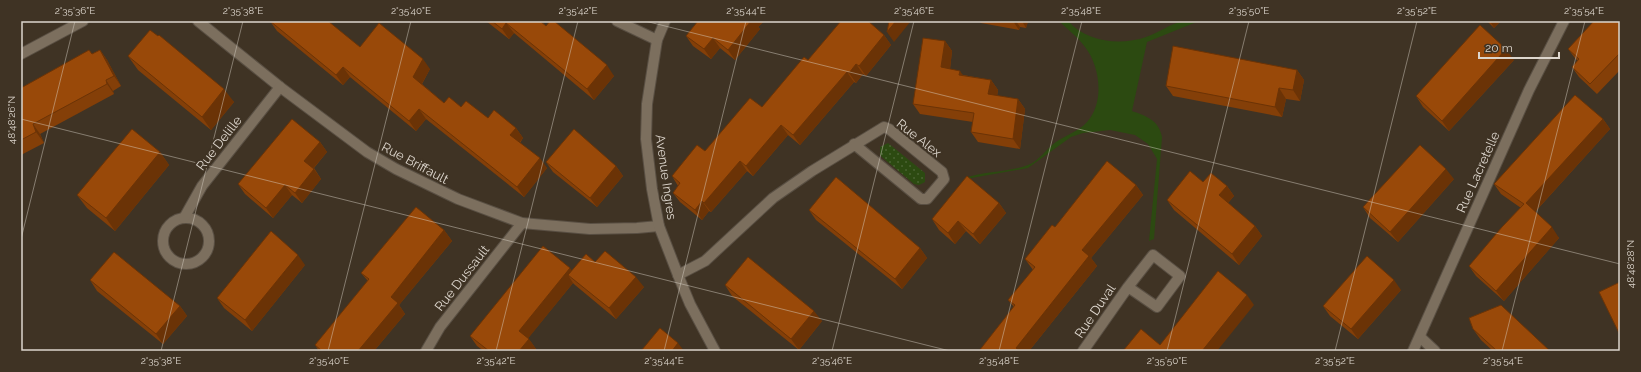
<svg xmlns="http://www.w3.org/2000/svg" width="1641" height="372" font-family="Raleway,sans-serif">
  <style>
    .grass { fill: url(#grass-dots) }
    .green { fill: #2c4a11 }
    .lines { fill: none; stroke-linecap: round; stroke-linejoin: round }
    .lane-casing { stroke: #594f43; stroke-width: 12 }
    .street-casing { stroke: #594f43; stroke-width: 12 }
    .lane { stroke: #7c6f5e; stroke-width: 10 }
    .street { stroke: #7c6f5e; stroke-width: 10 }
    .wall { fill: #843f08 }
    .shaded-wall { fill: #6b3306 }
    .building { fill: #994909; stroke: #6b3306 }
    .ticks { fill: none; stroke: #ddd6cd; stroke-width: 1; stroke-opacity: 0.45 }
    .labels { text-anchor: middle; dominant-baseline: central; stroke-width: 4; stroke-linejoin: round; paint-order: stroke }
    .street-label { font-size: 13px; fill: #ddd6cd; stroke: #3f3324 }
    .neatline { fill: none; stroke: #ddd6cd; stroke-width: 1.5 }
    .ticks-label { font-size: 10px; text-anchor: middle; fill: #ddd6cd }
  </style>
  <defs>
    <pattern id="grass-dots" width="8" height="8" patternUnits="userSpaceOnUse"><rect width="8" height="8" fill="#2c4a11"/><path d="M2 2h.1M6 6h.1" fill="none" stroke="#4a6332" stroke-width="1.8" stroke-linecap="round"/></pattern>
  </defs>
  <rect width="100%" height="100%" fill="#3f3324"/>
  <path class="grass" d="M888,143L925,173V182L919,185L914,184L883,158L880,155V147Z"/>
  <path class="green" d="M1059,21H1068C1087,42 1120,46 1146,37C1158,33 1170,24 1183,21C1188,20 1194,21 1199,21L1147,42L1132,111C1146,116 1159,120 1162,137L1154,239L1149,241L1157,159L1148,144L1135,135L1110,130L1083,133L1071,137L1028,168L966,179L965,178C985,171 1009,172 1028,165C1039,161 1046,149 1056,142C1066,135 1079,131 1087,122C1105,102 1100,66 1085,47C1078,37 1068,30 1059,21Z"/>
  <g class="lines">
    <g class="lane-casing">
      <g id="lane">
        <path d="M198,21L280,87L367,152L396,169L458,199L522,223L590,229L637,228L659,226"/>
        <path d="M617,21L657,40"/>
        <path d="M21,54L83,21"/>
        <circle cx="186" cy="241" r="23"/>
        <path d="M184,218L202,186L280,87"/>
        <path d="M678,275L705,261L773,198L812,171L884,127L889,129L942,172L944,179L927,199H921L854,144"/>
        <path d="M1420,337L1435,351"/>
        <path d="M426,351L440,327L522,223"/>
        <path d="M1083,351L1128,287L1153,255L1180,276L1157,307L1128,287"/>
        <path d="M1413,351L1529,90L1564,21"/>
      </g>
    </g>
    <g class="street-casing">
      <path id="street" d="M665,21L657,40L647,104L646,139L652,189L659,226L678,275L690,304L715,351"/>
    </g>
    <use href="#lane" class="lane"/>
    <use href="#street" class="street"/>
  </g>
  <g class="wall">
    <path d="M270,21L360,47L430,69L422,84L444,103L461,107L488,118L516,128L523,138L520,143L547,168L524,197L426,119L416,131L350,77L343,85L277,31Z"/>
    <path d="M486,21H540L614,76L594,100L514,33L509,39Z"/>
    <path d="M698,21H764L758,27L760,29L735,60L720,48L711,59L693,46L686,36Z"/>
    <path d="M979,21H1028L1026,28L1020,27L1019,30L981,23Z"/>
    <path d="M1487,21H1501L1494,28Z"/>
    <path d="M1620,21V70L1597,94L1579,77L1572,67L1578,61L1575,58L1568,49Z"/>
    <path d="M884,35L891,45L866,76L863,74L856,83L854,82L800,145L788,135L753,176L747,171L711,212L709,211L702,220L680,202L673,193L678,186L672,176L705,151L762,107L808,60Z"/>
    <path d="M158,36L234,102L211,130L138,70L128,56Z"/>
    <path d="M945,41L952,51L950,69L963,75L991,80L998,90L997,96L1018,99L1025,109L1020,149L978,142L971,132L973,122L920,114L913,104Z"/>
    <path d="M100,50L107,60L121,86L113,91L114,94L40,134L44,143L21,155V88Z"/>
    <path d="M1514,60L1449,131L1423,107L1416,96Z"/>
    <path d="M1297,70L1304,80L1300,101L1286,99L1282,117L1173,96L1166,86Z"/>
    <path d="M1603,119L1610,129L1535,212L1559,238L1504,301L1476,276L1469,266L1521,208L1501,194L1494,184Z"/>
    <path d="M320,142L327,152L314,168L321,179L302,203L292,195L273,218L245,194L238,184Z"/>
    <path d="M160,152L169,165L115,231L87,208L77,195Z"/>
    <path d="M546,162L616,166L623,176L597,207L553,172Z"/>
    <path d="M1454,179L1398,242L1370,218L1363,207Z"/>
    <path d="M1203,182L1227,186L1234,196L1228,203L1255,226L1262,236L1239,265L1174,210L1167,200Z"/>
    <path d="M1136,185L1143,195L1091,258L1097,266L1029,351H979L1014,307L1008,300L1033,270L1025,259L1055,227Z"/>
    <path d="M999,203L1006,213L980,244L966,231L955,244L939,230L932,219Z"/>
    <path d="M809,210L920,248L927,258L902,289L816,220Z"/>
    <path d="M444,230L452,241L399,305L405,314L374,351H319L315,345L368,281L361,273Z"/>
    <path d="M595,262L644,287L616,319L575,285L573,283L528,338L536,349L534,351H484L477,346L470,336L571,271Z"/>
    <path d="M305,265L252,331L224,308L217,298Z"/>
    <path d="M90,280L180,306L187,316L163,344L97,291Z"/>
    <path d="M725,285L822,321L799,350L732,296Z"/>
    <path d="M1401,290L1358,339L1330,316L1323,306Z"/>
    <path d="M1473,329L1550,351H1493L1481,340Z"/>
  </g>
  <g class="shaded-wall">
    <path d="M751,21H764L758,27L760,29L735,60L728,50Z"/>
    <path d="M896,21H911L894,42L887,32Z"/>
    <path d="M1013,21H1016L1020,27L1019,30Z"/>
    <path d="M1022,21H1028L1026,28Z"/>
    <path d="M1490,21H1501L1494,28Z"/>
    <path d="M506,23L514,33L509,39L502,29Z"/>
    <path d="M884,35L891,45L866,76L859,66Z"/>
    <path d="M713,38L720,48L711,59L704,49Z"/>
    <path d="M945,41L952,51L949,78L941,67Z"/>
    <path d="M1506,49L1514,60L1449,131L1442,121Z"/>
    <path d="M100,50L107,60L121,86L114,76Z"/>
    <path d="M423,59L430,69L420,87L413,77Z"/>
    <path d="M856,64L863,74L856,83L849,73Z"/>
    <path d="M607,65L614,76L594,100L587,89Z"/>
    <path d="M343,67L350,77L343,85L336,75Z"/>
    <path d="M1297,70L1304,80L1300,101L1293,90Z"/>
    <path d="M960,71L967,81L959,75Z"/>
    <path d="M847,72L854,82L800,145L793,135Z"/>
    <path d="M106,80L113,91L114,94L107,84Z"/>
    <path d="M991,80L998,90L996,104L988,94Z"/>
    <path d="M1279,88L1286,99L1282,117L1275,107Z"/>
    <path d="M224,89L234,102L211,130L202,117Z"/>
    <path d="M1018,99L1025,109L1020,149L1013,139Z"/>
    <path d="M419,109L426,119L416,131L409,121Z"/>
    <path d="M1603,119L1610,129L1533,214L1526,203Z"/>
    <path d="M33,124L40,134L44,143L36,132Z"/>
    <path d="M781,125L788,135L753,176L746,166Z"/>
    <path d="M516,128L523,138L517,145L510,135Z"/>
    <path d="M320,142L327,152L311,171L304,161Z"/>
    <path d="M160,152L169,165L115,231L106,218Z"/>
    <path d="M540,158L547,168L524,197L517,187Z"/>
    <path d="M740,161L747,171L711,212L704,203Z"/>
    <path d="M616,166L623,176L597,207L590,198Z"/>
    <path d="M314,169L321,179L302,203L295,193Z"/>
    <path d="M1446,169L1454,179L1398,242L1390,232Z"/>
    <path d="M285,185L292,195L273,218L266,208Z"/>
    <path d="M1136,185L1143,195L1091,258L1097,266L1029,351H1018L1016,348L1082,250Z"/>
    <path d="M1227,186L1234,196L1226,205L1219,195Z"/>
    <path d="M702,201L709,211L702,220L695,210Z"/>
    <path d="M999,203L1006,213L980,244L973,234Z"/>
    <path d="M958,221L966,231L955,244L948,233Z"/>
    <path d="M1255,226L1262,236L1239,265L1232,254Z"/>
    <path d="M1552,227L1559,238L1504,301L1496,291Z"/>
    <path d="M444,230L452,241L399,305L405,314L374,351H358L391,297Z"/>
    <path d="M920,248L927,258L902,289L895,279Z"/>
    <path d="M298,255L305,265L252,331L245,320Z"/>
    <path d="M570,268L577,278L568,275L573,283L526,341L519,331Z"/>
    <path d="M636,277L644,287L616,319L609,308Z"/>
    <path d="M1394,280L1401,290L1358,339L1351,329Z"/>
    <path d="M1247,295L1254,305L1217,351H1202Z"/>
    <path d="M180,306L187,316L163,344L156,334Z"/>
    <path d="M814,311L822,321L799,350L791,339Z"/>
    <path d="M529,339L536,349L534,351H519Z"/>
    <path d="M678,343L684,351H672Z"/>
  </g>
  <g class="building">
    <path d="M270,21H328L360,47L379,23L423,59L413,77L444,103L449,97L461,107L466,101L488,118L494,110L516,128L510,135L540,158L517,187L419,109L409,121L343,67L336,75Z"/>
    <path d="M492,21H540L546,26L550,21H554L607,65L587,89L506,23L502,29Z"/>
    <path d="M698,21H751L728,50L713,38L704,49L686,36Z"/>
    <path d="M841,21H868L884,35L859,66L856,64L849,73L847,72L793,135L781,125L746,166L740,161L704,203L702,201L695,210L673,193L680,183L672,176L697,145L705,151L750,98L762,107L804,57L808,60Z"/>
    <path d="M889,21H896L887,32Z"/>
    <path d="M1594,21H1620V53L1590,84L1572,67L1579,59L1568,49Z"/>
    <path d="M1480,25L1506,49L1442,121L1416,96Z"/>
    <path d="M150,30L158,36L159,35L224,89L202,117L128,56Z"/>
    <path d="M923,38L945,41L941,67L960,71L959,75L991,80L988,94L1018,99L1013,139L971,132L974,113L913,104Z"/>
    <path d="M1173,46L1297,70L1293,90L1279,88L1275,107L1166,86Z"/>
    <path d="M89,50L92,54L100,50L114,76L106,80L107,84L33,124L36,132L21,140V88Z"/>
    <path d="M1575,95L1603,119L1526,203L1552,227L1496,291L1469,266L1502,227L1524,204L1494,184Z"/>
    <path d="M292,119L320,142L304,161L314,169L295,193L285,185L266,208L238,184Z"/>
    <path d="M132,129L160,152L106,218L77,195Z"/>
    <path d="M574,129L616,166L590,198L546,162Z"/>
    <path d="M1420,145L1446,169L1390,232L1363,207Z"/>
    <path d="M1107,161L1136,185L1082,250L1089,256L1016,348L1020,351H979L1015,305L1008,300L1035,267L1025,259L1052,225L1055,227Z"/>
    <path d="M1190,171L1203,182L1211,173L1227,186L1219,195L1255,226L1232,254L1167,200Z"/>
    <path d="M967,176L999,203L973,234L958,221L948,233L932,219Z"/>
    <path d="M836,177L920,248L895,279L809,210Z"/>
    <path d="M416,207L444,230L391,297L398,303L358,351H322L315,345L369,279L361,273Z"/>
    <path d="M271,231L298,255L245,320L217,298Z"/>
    <path d="M543,246L570,268L519,331L529,339L519,351H489L470,336Z"/>
    <path d="M605,251L636,277L609,308L568,275L586,254L595,262Z"/>
    <path d="M114,252L180,306L156,334L90,280Z"/>
    <path d="M1367,256L1394,280L1351,329L1323,306Z"/>
    <path d="M748,257L814,311L791,339L725,285Z"/>
    <path d="M1218,271L1247,295L1202,351H1123L1141,329L1160,345Z"/>
    <path d="M1620,282V335L1599,292Z"/>
    <path d="M1501,305L1550,351H1497L1473,329L1469,318Z"/>
    <path d="M660,328L678,343L672,351H641Z"/>
  </g>
  <path class="ticks" d="M645,21L1620,264M21,119L950,351M21,239L75,21M161,351L243,21M328,351L411,21M496,351L578,21M664,351L746,21M832,351L914,21M999,351L1082,21M1167,351L1249,21M1335,351L1417,21M1502,351L1585,21"/>
  <g class="labels">
    <g class="street-label">
      <text transform="translate(919 138) rotate(38)">Rue Alex</text>
      <text transform="translate(219 143) rotate(-52)">Rue Delille</text>
      <text transform="translate(415 163) rotate(28)">Rue Briffault</text>
      <text transform="translate(1478 172) rotate(-66)">Rue Lacretelle</text>
      <text transform="translate(666 177) rotate(82)">Avenue Ingres</text>
      <text transform="translate(462 278) rotate(-52)">Rue Dussault</text>
      <text transform="translate(1095 311) rotate(-56)">Rue Duval</text>
    </g>
  </g>
  <rect width="1641" height="372" fill="none" stroke="#3f3324" stroke-width="44"/>
  <path d="M1479 52v6h80v-6" fill="none" stroke="#ddd6cd" stroke-width="2"/>
  <text x="1485" y="52" font-size="12" fill="#ddd6cd" stroke="#3f3324" stroke-width="3" paint-order="stroke">20 m</text>
  <rect x="22" y="22" width="1597" height="328" class="neatline"/>
  <g class="ticks-label">
    <text x="75" y="14">2°35'36"E</text>
    <text x="243" y="14">2°35'38"E</text>
    <text x="411" y="14">2°35'40"E</text>
    <text x="578" y="14">2°35'42"E</text>
    <text x="746" y="14">2°35'44"E</text>
    <text x="914" y="14">2°35'46"E</text>
    <text x="1081" y="14">2°35'48"E</text>
    <text x="1249" y="14">2°35'50"E</text>
    <text x="1417" y="14">2°35'52"E</text>
    <text x="1584" y="14">2°35'54"E</text>
    <text transform="translate(11 120) rotate(-90)" y="4">48°48'26"N</text>
    <text transform="translate(1630 264) rotate(-90)" y="4">48°48'28"N</text>
    <text x="161" y="364">2°35'38"E</text>
    <text x="329" y="364">2°35'40"E</text>
    <text x="496" y="364">2°35'42"E</text>
    <text x="664" y="364">2°35'44"E</text>
    <text x="832" y="364">2°35'46"E</text>
    <text x="999" y="364">2°35'48"E</text>
    <text x="1167" y="364">2°35'50"E</text>
    <text x="1335" y="364">2°35'52"E</text>
    <text x="1503" y="364">2°35'54"E</text>
  </g>
</svg>
